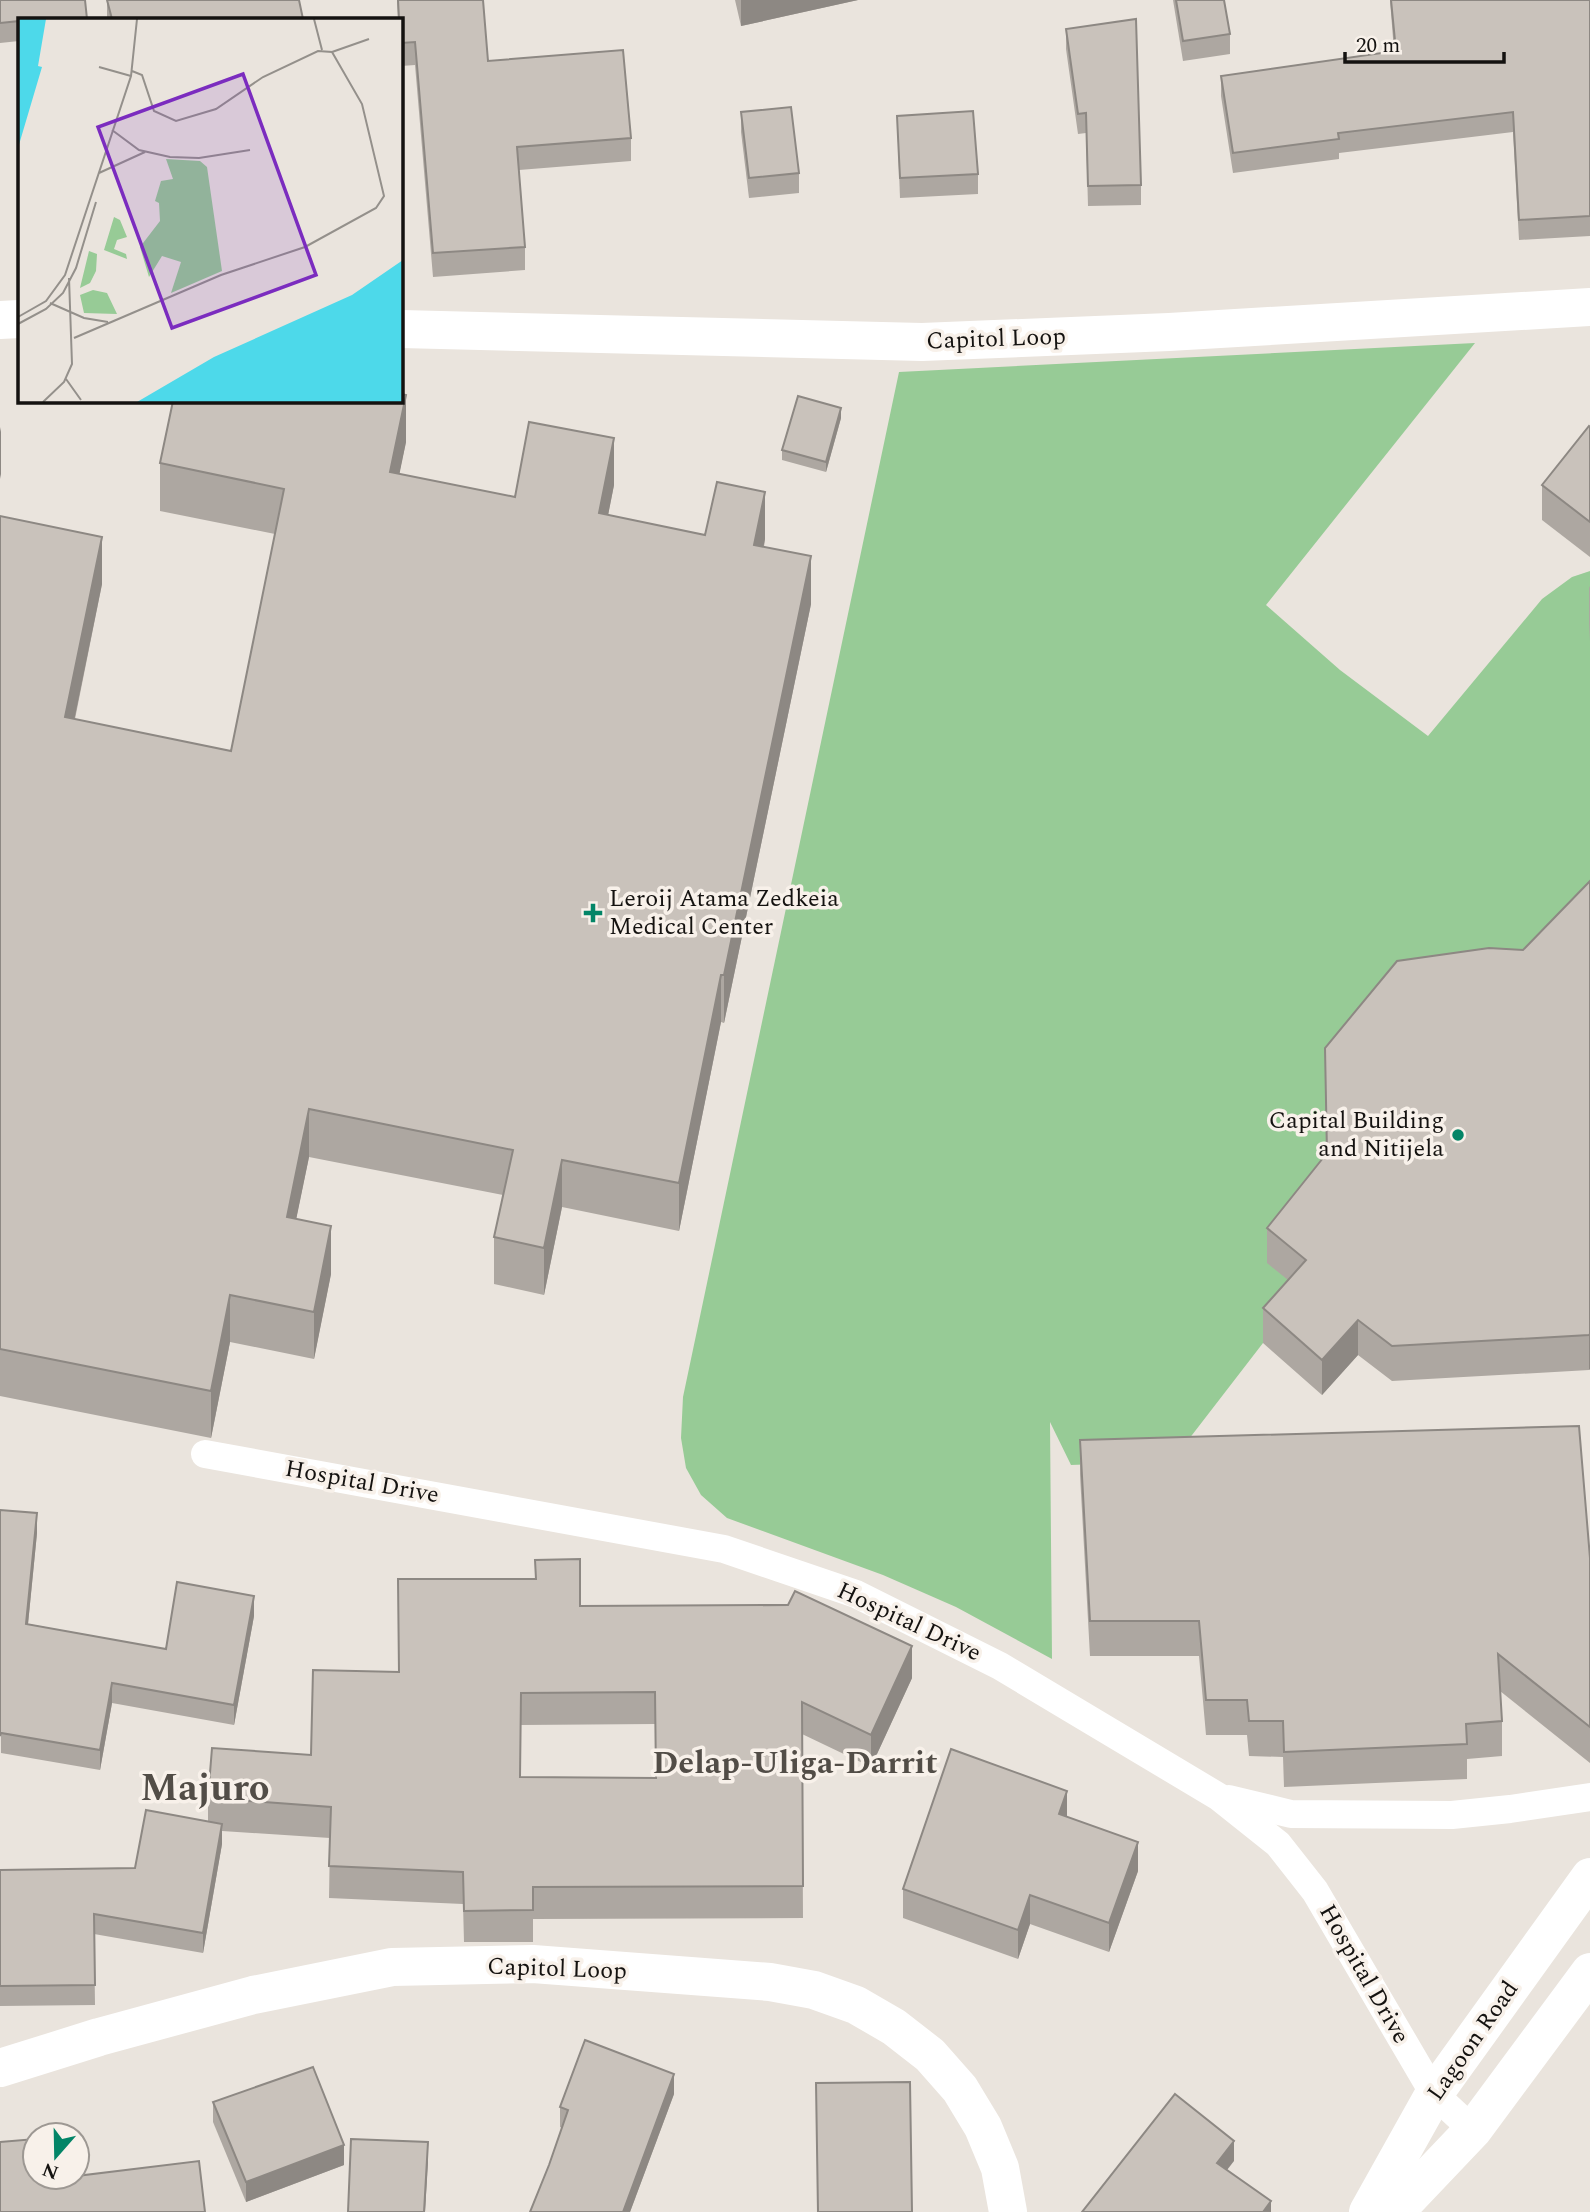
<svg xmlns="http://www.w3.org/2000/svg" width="1590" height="2212" font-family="Spectral,serif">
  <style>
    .green { fill: #97cb96 }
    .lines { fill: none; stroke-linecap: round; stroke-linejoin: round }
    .service { stroke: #fff; stroke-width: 28 }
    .minor { stroke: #fff; stroke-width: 38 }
    .primary { stroke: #fff; stroke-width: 38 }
    .wall { fill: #ada7a1; fill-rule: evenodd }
    .shaded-wall { fill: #8d8883 }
    .building { fill: #c9c2bb; stroke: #8d8883; stroke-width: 2; fill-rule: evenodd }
    .poi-dot { fill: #038567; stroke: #f8f1ea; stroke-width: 2.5 }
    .labels { text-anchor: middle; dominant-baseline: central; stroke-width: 7; stroke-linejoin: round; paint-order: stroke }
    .street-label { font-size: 24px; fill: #141210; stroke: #f8f1ea }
    .poi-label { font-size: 24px; fill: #141210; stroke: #f8f1ea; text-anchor: start }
    .district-label { font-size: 32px; font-weight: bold; fill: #524d47; stroke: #f8f1ea }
    .town-label { font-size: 38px; font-weight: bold; fill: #524d47; stroke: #f8f1ea }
    .inset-road { fill: none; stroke: #94908b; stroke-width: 2 }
    .view { fill: #7b2cbf; fill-opacity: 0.15; stroke: #7b2cbf; stroke-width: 3.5 }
    .inset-edge { fill: none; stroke: #141210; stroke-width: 3.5 }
  </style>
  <rect width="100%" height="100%" fill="#eae4dd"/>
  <path class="green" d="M1475,343L1266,605L1340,670L1428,736L1542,599L1572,577L1590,571V916L1327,1188L1306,1295L1263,1343L1172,1461L1071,1465L1050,1422L1052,1659L956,1607L883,1575L727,1518L701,1495L686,1468L681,1438L683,1397L899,372Z"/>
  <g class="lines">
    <g class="service">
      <path d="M205,1454L724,1549L856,1594L1000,1666L1219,1797L1278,1844L1315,1891L1434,2094L1473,2130"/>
      <path d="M1229,1799L1291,1814L1452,1815L1510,1809L1590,1797"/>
    </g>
    <g class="minor">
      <path d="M0,320L19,319"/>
      <path d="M401,329L922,342L1169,332L1590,307"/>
      <path d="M0,2068L99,2037L253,1995L392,1967L533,1964L770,1982L814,1990L856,2005L894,2027L930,2055L960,2089L983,2127L1000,2168L1008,2212"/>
    </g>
    <g class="primary">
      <path d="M1368,2212L1434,2094L1590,1877"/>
      <path d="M1395,2212L1473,2130L1590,1972"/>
    </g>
  </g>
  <g class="wall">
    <path d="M0,0L19,19V41L0,43Z"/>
    <path d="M107,0L303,19H107Z"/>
    <path d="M397,0H483L488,61L631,138V161L519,170L525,247V270L433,277L415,65L401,66V19H398Z"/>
    <path d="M735,0H858L741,26Z"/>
    <path d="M1173,0H1224L1230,34V54L1183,61Z"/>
    <path d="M1390,0H1590V236L1519,240L1513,132L1339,153V159L1233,173L1221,96V76L1394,51Z"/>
    <path d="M1066,29L1141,185V205L1088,206L1086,133L1078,134L1066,49Z"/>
    <path d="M741,112L799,173V193L749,198L741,132Z"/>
    <path d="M897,116L978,174V194L900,198Z"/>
    <path d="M841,418L826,472L782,460V450Z"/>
    <path d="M1590,427V557L1542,520V485Z"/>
    <path d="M406,442L399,474L515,497L614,485L608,515L705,535L765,539L764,547L811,604L724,1023L721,1022L679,1231L562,1207L544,1295L494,1284V1237L503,1195L309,1157L296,1219L331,1274L314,1359L230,1342L211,1438L0,1396V516L102,584L75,719L231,751L275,534L160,511V463Z"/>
    <path d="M1590,586V641L1589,623V588Z"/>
    <path d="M1590,881V1369L1589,1370L1392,1381L1358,1355L1322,1395L1263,1343V1308L1288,1280L1267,1263V1228L1326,1154L1325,1048L1523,950Z"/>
    <path d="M1080,1440L1590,1558V1763L1500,1691L1502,1721V1756L1467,1759V1779L1284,1787L1283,1757L1249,1756L1247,1735H1206L1199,1656H1090L1080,1475Z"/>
    <path d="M0,1510L37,1533L28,1624L166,1649L254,1616L234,1725L112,1703L100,1770L1,1753Z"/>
    <path d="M580,1606L912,1678L871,1767L802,1734L803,1918L533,1919V1942H464L463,1904L329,1898L330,1838L222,1831V1844L203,1953L94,1934L95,2005L0,2006V1870L135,1868L208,1821V1798L311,1755L399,1672ZM655,1724L656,1778L520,1777L521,1725Z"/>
    <path d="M1067,1817L1138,1871L1109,1952L1030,1924L1018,1959L903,1918V1889Z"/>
    <path d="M674,2094L630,2212H530L549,2165L562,2128L560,2127V2107Z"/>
    <path d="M213,2102L344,2165L246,2202L213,2122Z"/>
  </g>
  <g class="shaded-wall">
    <path d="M741,0H858L741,26Z"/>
    <path d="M406,395V442L390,520V472Z"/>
    <path d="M841,408V418L826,472V462Z"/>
    <path d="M1,427V474L0,479V432Z"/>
    <path d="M614,438V485L599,561V513Z"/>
    <path d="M765,492V539L754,592V545Z"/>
    <path d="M102,537V584L65,765V717Z"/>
    <path d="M811,556V604L724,1023V975Z"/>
    <path d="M721,975V1022L679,1231V1183Z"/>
    <path d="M309,1109V1157L287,1264V1217Z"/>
    <path d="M562,1160V1207L544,1295V1248Z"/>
    <path d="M331,1226V1274L314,1359V1312Z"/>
    <path d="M230,1295V1342L211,1438V1391Z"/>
    <path d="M1358,1320V1355L1322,1395V1360Z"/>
    <path d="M1590,1334V1369L1589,1370V1335Z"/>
    <path d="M37,1513V1533L26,1644V1624Z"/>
    <path d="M254,1596V1616L234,1725V1705Z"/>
    <path d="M912,1646V1678L871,1767V1735Z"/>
    <path d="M112,1683V1703L100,1770V1750Z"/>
    <path d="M1067,1791V1819L1059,1814Z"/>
    <path d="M222,1824V1844L203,1953V1933Z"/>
    <path d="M1138,1842V1871L1109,1952V1923Z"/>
    <path d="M1030,1895V1924L1018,1959V1930Z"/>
    <path d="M674,2074V2094L630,2212H623Z"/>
    <path d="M1234,2141V2161L1217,2183V2163Z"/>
    <path d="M428,2142V2162L425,2212H424Z"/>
    <path d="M344,2145V2165L246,2202V2182Z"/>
    <path d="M1271,2201V2212H1263Z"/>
  </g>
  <g class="building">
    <path d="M0,0H85L87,19H19V21L0,23Z"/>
    <path d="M107,0H299L303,19H112Z"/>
    <path d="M398,0H483L488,61L623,50L631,138L517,147L525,247L433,253L415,42L401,43V19H399Z"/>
    <path d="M1176,0H1224L1230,34L1183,41Z"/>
    <path d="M1391,0H1590V216L1519,220L1513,112L1338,133L1339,139L1233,153L1221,76L1396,51Z"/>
    <path d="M1136,19L1141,185L1088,186L1086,113L1078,114L1066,29Z"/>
    <path d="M791,107L799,173L749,178L741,112Z"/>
    <path d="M973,111L978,174L900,178L897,116Z"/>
    <path d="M401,394L406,395L390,472L515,497L529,422L614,438L599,513L705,535L717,482L765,492L754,545L811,556L724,975H721L679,1183L562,1160L544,1248L494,1237L513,1150L309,1109L287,1217L331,1226L314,1312L230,1295L211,1391L0,1349V516L102,537L65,717L231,751L284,489L160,463L173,401H401Z"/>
    <path d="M798,396L841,408L826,462L782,450Z"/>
    <path d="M1589,426L1590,427V522L1542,485Z"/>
    <path d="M1590,881V1334L1589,1335L1392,1346L1358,1320L1322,1360L1263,1308L1306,1260L1267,1228L1327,1153L1325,1048L1397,961L1489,948L1523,950Z"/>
    <path d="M1579,1426L1590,1558V1727L1498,1654L1502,1721L1466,1724L1467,1744L1284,1752L1283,1721H1249L1247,1700H1206L1199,1621H1090L1080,1440Z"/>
    <path d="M0,1510L37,1513L26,1624L166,1649L177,1582L254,1596L234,1705L112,1683L100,1750L1,1733L0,1736Z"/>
    <path d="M580,1559V1606L788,1605L795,1591L912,1646L871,1735L802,1702L803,1886L533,1887V1910L464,1911L463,1872L329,1866L331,1807L208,1798L212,1748L311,1755L313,1670L399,1672L398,1579H536L535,1560ZM655,1692L656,1778L520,1777L521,1693Z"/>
    <path d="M951,1749L1067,1791L1059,1814L1138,1842L1109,1923L1030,1895L1018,1930L903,1889Z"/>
    <path d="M146,1810L222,1824L203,1933L94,1914L95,1985L0,1986V1870L135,1868Z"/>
    <path d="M585,2040L674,2074L623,2212H530L549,2165L568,2110L560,2107Z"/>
    <path d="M313,2067L344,2145L246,2182L213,2102Z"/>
    <path d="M910,2082L912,2212H818L816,2083Z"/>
    <path d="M1175,2094L1234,2141L1217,2163L1271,2201L1263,2212H1082Z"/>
    <path d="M35,2139V2177H77V2176L199,2161L205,2212H0V2142Z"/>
    <path d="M351,2139L428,2142L424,2212H348Z"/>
  </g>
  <g class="poi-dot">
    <path d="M589.5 902.5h7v7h7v7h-7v7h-7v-7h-7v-7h7z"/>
    <circle cx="1458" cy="1135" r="7"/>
  </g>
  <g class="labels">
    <g class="street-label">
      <text transform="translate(996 339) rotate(-2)">Capitol Loop</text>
      <text transform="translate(362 1482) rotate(10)">Hospital Drive</text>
      <text transform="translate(909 1622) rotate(25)">Hospital Drive</text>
      <text transform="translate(557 1969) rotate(2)">Capitol Loop</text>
      <text transform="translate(1364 1974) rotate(60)">Hospital Drive</text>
      <text transform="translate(1473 2041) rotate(-55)">Lagoon Road</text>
    </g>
    <g class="poi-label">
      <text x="609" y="899">Leroij Atama Zedkeia<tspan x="609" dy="28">Medical Center</tspan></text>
      <text x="1444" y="1121" text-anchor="end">Capital Building<tspan x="1444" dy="28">and Nitijela</tspan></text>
    </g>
    <g class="district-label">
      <text x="795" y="1763">Delap-Uliga-Darrit</text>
    </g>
    <g class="town-label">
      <text x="205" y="1789">Majuro</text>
    </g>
  </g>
  <g transform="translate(18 18)">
    <rect width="385" height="385" fill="#eae4dd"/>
    <path d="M148,141L182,143L189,149L204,253L153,275L163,244L144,238L131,259L122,229L142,203L141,185L137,183L143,163L155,161ZM96,199L102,202L109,219L99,222L96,231L108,236L109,241L86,232ZM71,233L79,236L78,253L72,265L62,270ZM75,272L89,275L99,296L66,295L62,277Z" fill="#97cb96"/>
    <path d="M0,1H28L20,48L24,49L0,130ZM385,242V384H119L196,339L334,277Z" fill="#4dd9ea"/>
    <path class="inset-road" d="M296,1L304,32M314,34L351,21M81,49L113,58M94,112L121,132L152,139L181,140L232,132M81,155L127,134M32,285L66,300L90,304M0,299L28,283L47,257L113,58L119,1M0,306L28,291L45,275L58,250L78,184M56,320L203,257L287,229L358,190L366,178L344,86L314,34L300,33L245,59L198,91L158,103L136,93L124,57L114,53M48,361L63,382M25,384L46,364L54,346L51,260"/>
    <path class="view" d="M225,56L298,257L154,310L80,109Z"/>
    <rect width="385" height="385" class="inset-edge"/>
  </g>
  <g transform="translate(56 2156) rotate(200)"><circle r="33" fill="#f8f1ea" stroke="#9d9893" stroke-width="2"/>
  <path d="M0-5L12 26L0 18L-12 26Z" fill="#038567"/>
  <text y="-10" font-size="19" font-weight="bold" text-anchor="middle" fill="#141210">N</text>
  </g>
  <path d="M1345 52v10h159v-10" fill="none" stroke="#141210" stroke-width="3.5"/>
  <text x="1356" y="52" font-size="21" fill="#141210" stroke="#f8f1ea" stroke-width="5" paint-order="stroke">20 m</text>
</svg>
